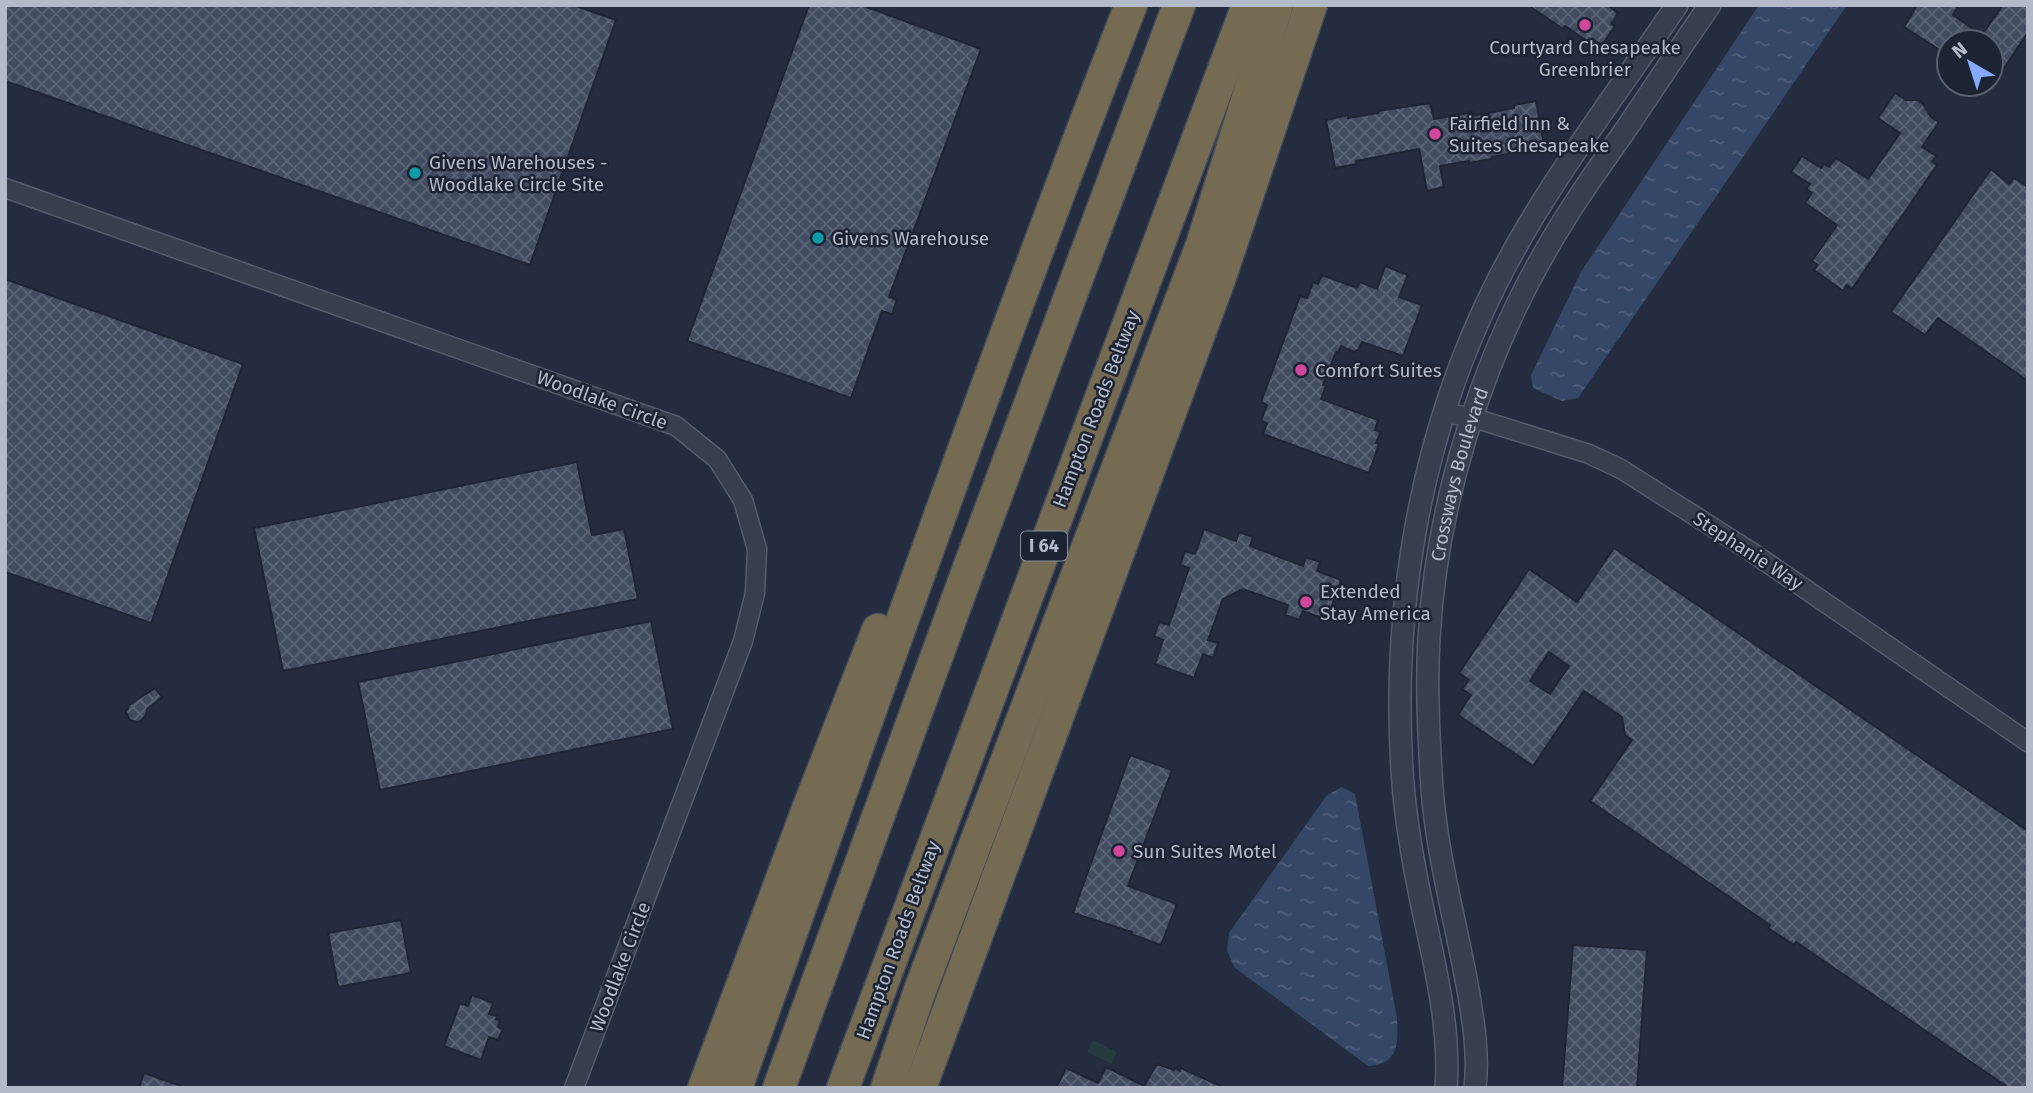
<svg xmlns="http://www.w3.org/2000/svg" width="2033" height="1093" font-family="'Fira Sans',sans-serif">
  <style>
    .pitch { fill: #253b40 }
    .water { fill: url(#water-ripples) }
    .building { fill: url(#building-cross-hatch); stroke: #1e2636; stroke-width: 2; fill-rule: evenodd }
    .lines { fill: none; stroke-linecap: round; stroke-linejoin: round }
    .minor-casing { stroke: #555d6d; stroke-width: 21 }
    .tertiary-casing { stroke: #555d6d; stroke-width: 24 }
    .motorway-casing { stroke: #424a5a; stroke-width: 35 }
    .minor { stroke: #373f4f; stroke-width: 18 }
    .tertiary { stroke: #373f4f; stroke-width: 21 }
    .motorway { stroke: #756b53; stroke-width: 32 }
    .hotel-dot { fill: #d1479c; stroke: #1c2434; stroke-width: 2.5 }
    .culture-dot { fill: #0f9aa8; stroke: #1c2434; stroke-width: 2.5 }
    .labels { text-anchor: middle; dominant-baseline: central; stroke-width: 5; stroke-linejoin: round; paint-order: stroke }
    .shield { fill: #1c2434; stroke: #868d9d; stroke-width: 2 }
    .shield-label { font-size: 18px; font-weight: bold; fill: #b3baca }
    .poi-label { font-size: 19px; fill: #b3baca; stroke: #1c2434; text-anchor: start }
    .street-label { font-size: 19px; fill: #b3baca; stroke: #1c2434 }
  </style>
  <defs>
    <pattern id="water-ripples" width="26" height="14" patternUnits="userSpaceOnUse" patternTransform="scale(1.75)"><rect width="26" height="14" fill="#354767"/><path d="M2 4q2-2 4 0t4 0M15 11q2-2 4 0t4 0" fill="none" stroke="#505f7b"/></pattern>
    <pattern id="building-cross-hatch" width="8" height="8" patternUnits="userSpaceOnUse" patternTransform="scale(1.75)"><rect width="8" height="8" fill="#414c61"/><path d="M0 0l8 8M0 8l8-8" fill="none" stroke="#5a6476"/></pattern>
  </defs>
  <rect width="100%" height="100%" fill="#232d3f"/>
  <path class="pitch" d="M1093,1040L1117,1052L1112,1064L1087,1052Z"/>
  <g class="water">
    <path d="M1759,5H1847L1578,398L1562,401L1533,388L1531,375L1581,272Z"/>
    <path d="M1342,787L1355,794L1397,1018C1398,1044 1399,1064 1368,1066L1234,967L1227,950L1229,933L1327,795Z"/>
  </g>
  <g class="building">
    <path d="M5,5H573L616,20L530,265L5,81Z"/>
    <path d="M809,5H861L981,49L889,297L897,300L892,314L882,311L851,398L687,341Z"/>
    <path d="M1528,5H1607L1618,13L1611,24L1615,26L1602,45L1592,39L1590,43L1565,26L1563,29Z"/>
    <path d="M1917,5H1959L1953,15L1982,35L2003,5H2028V32L1991,88V42H1949V56L1904,27Z"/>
    <path d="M1895,93L1906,100H1917L1923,104L1931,117L1939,122L1922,147L1936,156L1932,162L1937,165L1852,289L1847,285L1843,291L1814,270L1818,265L1812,261L1837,225L1805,203L1812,193L1806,189L1810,184L1791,172L1802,156L1821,168L1824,164L1829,167L1836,158L1868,179L1900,133L1878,118Z"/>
    <path d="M1536,101L1545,150L1523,154L1522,151L1492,157V159L1469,163V161L1440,166L1444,187L1427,191L1419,149L1356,161L1357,164L1335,168L1326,120L1348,115V118L1378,113V111L1430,103L1434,119L1473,112V116L1514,108V105Z"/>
    <path d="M1991,169L2009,184L2014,178L2028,187V381L1938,318L1925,335L1891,312Z"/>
    <path d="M1385,266L1408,275L1399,297L1422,305L1403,356L1362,342L1359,349L1354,352L1341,346L1338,353L1336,352L1323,385L1326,386L1321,399L1378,420L1375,430L1381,432L1376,443L1379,444L1369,473L1263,434L1267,423L1261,421L1267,405L1261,402L1300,296L1307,298L1313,282L1318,284L1322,275L1357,288L1360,282L1377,289Z"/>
    <path d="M5,279L243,364L151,623L5,572Z"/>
    <path d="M577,462L592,535L624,529L638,599L283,671L254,528Z"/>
    <path d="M1204,529L1236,541L1239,532L1253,537L1250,546L1303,566L1306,557L1320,562L1317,571L1341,580L1327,620L1303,611L1299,620L1285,615L1288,605L1243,589L1223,599L1208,640L1218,643L1213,658L1203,654L1194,678L1155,664L1163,640L1154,636L1159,622L1169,625L1189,568L1180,565L1185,551L1195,554Z"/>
    <path d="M1614,548L2028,831V1088H2009L1796,942L1794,945L1768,928L1770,925L1590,801L1632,740L1625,735L1622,717L1584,691L1533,766L1458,715L1471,695L1462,689L1469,680L1459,673L1529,569L1577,602ZM1549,652L1569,666L1550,694L1530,681Z"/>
    <path d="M651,621L673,729L380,790L358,682Z"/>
    <path d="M155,688L162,697L147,709L146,715L141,721L137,722L130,720L126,712L129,705Z"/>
    <path d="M1130,755L1172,770L1128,886L1177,904L1161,945L1131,934L1132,932L1073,913Z"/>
    <path d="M401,920L411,973L338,987L328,933Z"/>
    <path d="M1573,945L1647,950L1637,1088H1562Z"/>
    <path d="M472,995L493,1003L489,1014L497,1016L496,1019L500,1020L498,1027L503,1029L498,1040L489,1037L481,1060L444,1046L460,1003L468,1006Z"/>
    <path d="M1157,1064L1174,1070L1175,1068L1180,1071L1181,1068L1225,1088H1056L1066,1068L1098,1083L1106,1067L1144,1086Z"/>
    <path d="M144,1073L181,1086V1088H139Z"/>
  </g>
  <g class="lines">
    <g class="minor-casing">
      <g id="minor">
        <path d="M5,188L676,426L717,459L743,500L757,549L755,593L743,641L574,1088"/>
        <path d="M1443,413L1471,417L1589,454L1621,469L1750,551L2028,742"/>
      </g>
    </g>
    <g class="tertiary-casing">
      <g id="tertiary">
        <path d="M1446,1088C1450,1036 1439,984 1428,933C1417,884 1407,834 1403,784C1390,614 1419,436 1497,282C1546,185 1616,95 1677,5"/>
        <path id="s1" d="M1475,1088C1479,1053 1473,1018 1467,984C1455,919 1437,855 1432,789C1429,739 1426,689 1429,638C1436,508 1480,364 1545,252C1568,211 1595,173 1622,135C1651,92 1680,48 1710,5"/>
      </g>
    </g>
    <g class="motorway-casing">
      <g id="motorway">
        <path d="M704,1088L808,809L878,630"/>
        <path d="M736,1088C865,726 991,363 1131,5"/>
        <path d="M779,1088L970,565L1179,5"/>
        <path d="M843,1088L1248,5"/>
        <path d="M887,1088L919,993L1202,245L1277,5"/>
        <path d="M920,1088L1219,280L1311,5"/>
      </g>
    </g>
    <use href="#minor" class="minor"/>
    <use href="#tertiary" class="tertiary"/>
    <use href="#motorway" class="motorway"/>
  </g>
  <g class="hotel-dot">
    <circle cx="1585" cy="25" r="7"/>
    <circle cx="1435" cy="134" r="7"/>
    <circle cx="1301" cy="370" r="7"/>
    <circle cx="1306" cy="602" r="7"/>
    <circle cx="1119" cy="851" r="7"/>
  </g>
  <g class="culture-dot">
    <circle cx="415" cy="173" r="7"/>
    <circle cx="818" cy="238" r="7"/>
  </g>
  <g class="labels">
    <rect class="shield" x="1021" y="531.5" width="46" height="29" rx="5"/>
    <g class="shield-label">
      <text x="1044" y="546">I 64</text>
    </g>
    <g class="poi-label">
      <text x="1585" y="47" text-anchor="middle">Courtyard Chesapeake<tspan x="1585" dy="22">Greenbrier</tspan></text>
      <text x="1449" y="123">Fairfield Inn &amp;<tspan x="1449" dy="22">Suites Chesapeake</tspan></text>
      <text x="429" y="162">Givens Warehouses -<tspan x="429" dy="22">Woodlake Circle Site</tspan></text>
      <text x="832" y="238">Givens Warehouse</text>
      <text x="1315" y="370">Comfort Suites</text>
      <text x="1320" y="591">Extended<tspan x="1320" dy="22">Stay America</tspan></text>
      <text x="1133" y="851">Sun Suites Motel</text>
    </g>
    <g class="street-label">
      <text transform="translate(602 400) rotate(20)">Woodlake Circle</text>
      <text transform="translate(1096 409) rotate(-69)">Hampton Roads Beltway</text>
      <text stroke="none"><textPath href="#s1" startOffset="621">Crossways Boulevard</textPath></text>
      <text transform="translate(1748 551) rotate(33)">Stephanie Way</text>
      <text transform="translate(898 940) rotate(-70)">Hampton Roads Beltway</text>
      <text transform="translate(620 967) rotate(-69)">Woodlake Circle</text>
    </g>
  </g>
  <rect width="2033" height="1093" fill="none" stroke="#b3baca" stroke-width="14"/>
  <g transform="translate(1970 63) rotate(321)"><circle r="33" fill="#1c2434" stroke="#586070" stroke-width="2"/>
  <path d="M0-5L12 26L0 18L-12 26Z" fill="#84aafe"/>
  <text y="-10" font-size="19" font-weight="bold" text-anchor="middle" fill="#b3baca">N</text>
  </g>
</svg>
